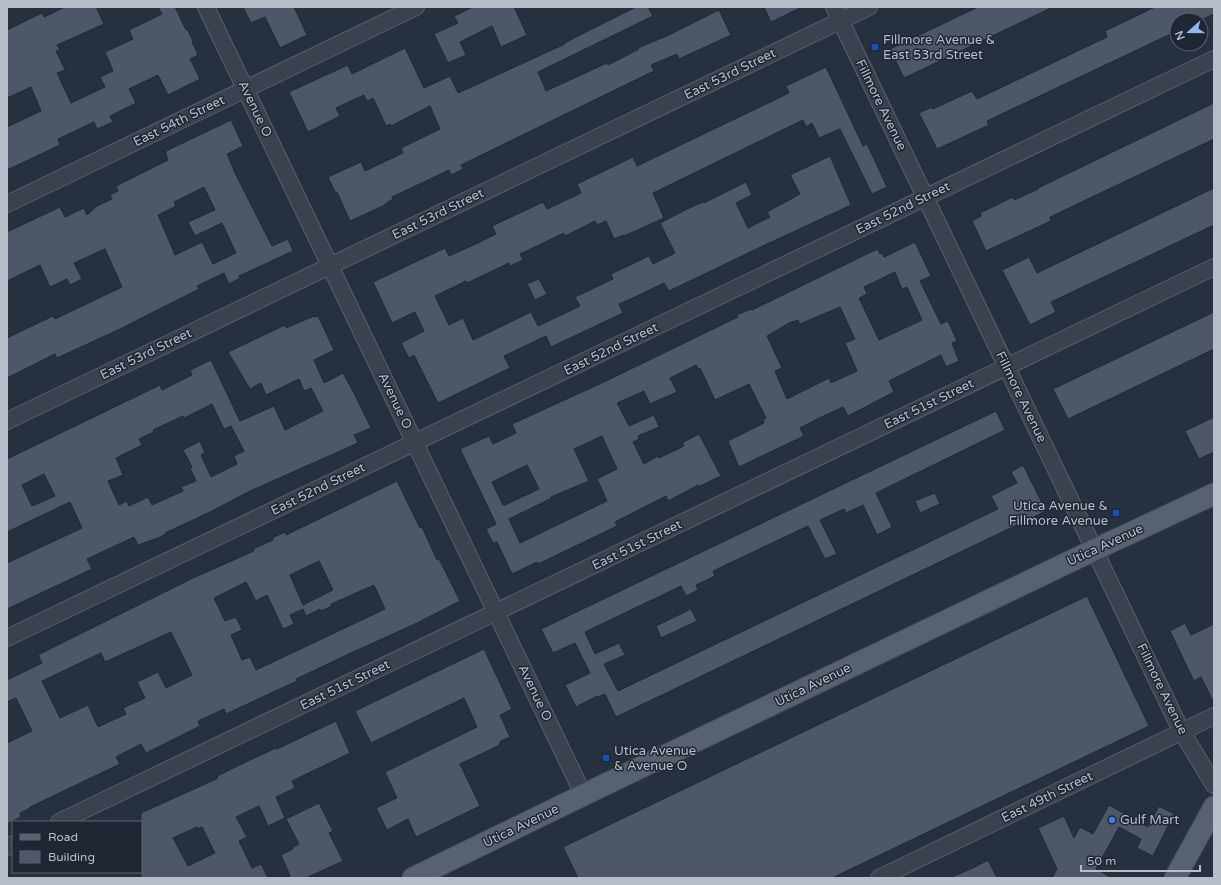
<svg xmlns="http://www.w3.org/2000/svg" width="1221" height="885" font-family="'Varela Round',sans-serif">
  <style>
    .building { fill: #4d5768; stroke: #212936; fill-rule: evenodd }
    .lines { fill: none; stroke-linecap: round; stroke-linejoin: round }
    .minor-casing { stroke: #58606c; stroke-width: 18 }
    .major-casing { stroke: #444b58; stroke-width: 23 }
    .minor { stroke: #3a424f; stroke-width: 16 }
    .major { stroke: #58616f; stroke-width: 21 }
    .transit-dot { fill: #1a4fb4; stroke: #1f2734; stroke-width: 1.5 }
    .shop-dot { fill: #3f7fe0; stroke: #1f2734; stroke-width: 1.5 }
    .labels { text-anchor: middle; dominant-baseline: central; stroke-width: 3; stroke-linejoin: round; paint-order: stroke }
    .poi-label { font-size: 13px; fill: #b7bec9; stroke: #1f2734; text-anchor: start }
    .street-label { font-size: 13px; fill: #b7bec9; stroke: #1f2734 }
  </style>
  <rect width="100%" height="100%" fill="#26303f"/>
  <g class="building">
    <path d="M65,7H96L104,24L57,45L60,50L56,51L65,70L57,73L71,103L105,87L100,77L113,71L105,52L133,39L129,30L162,14L158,7H175L186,30L187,29L193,41L192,42L198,55L190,59L200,79L168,95L158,75L129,89L136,103L110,116L113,122L97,129L94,122L58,139L60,145L7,170V127L41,111L31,87L7,98V30L42,13L44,17Z"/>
    <path d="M243,7H294L307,35L280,48L265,17L251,23Z"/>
    <path d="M473,7H514L527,35L501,47L492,26L460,42L466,55L448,63L434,34L458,23L454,16Z"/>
    <path d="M636,7H648L653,16L538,72L546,91L607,63L608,65L639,49L638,48L669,35L719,10L731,35L679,59L677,54L651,65L654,71L461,165L463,169L451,175L449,170L392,197L393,199L385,204V205L350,221L337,192H335L328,177L361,162L365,171L403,153L401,148L440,129L430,106L391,126L390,124L386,126L373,98L367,101L364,95L336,108L340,116L308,132L289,92L348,65L352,74L405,48L424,88L450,76L458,93L565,44V43L574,38Z"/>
    <path d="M764,7H802L771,22Z"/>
    <path d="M978,7H1053L904,78L890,49Z"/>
    <path d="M1155,7H1214V14L1201,20H1177V31L987,121L989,125L937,149L919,113L932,107L933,109L972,91L977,99L1107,37L1105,31Z"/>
    <path d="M826,67L863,146L867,144L887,187L872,194L840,129L819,138L812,123L806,127L803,120L653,193L664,218L624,236L623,235L614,239L606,221L597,225L595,221L565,236L564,233L520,254L523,260L510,266L509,263L467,283L466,281L435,296L449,325L463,318L473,340L531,312L538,326L580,306L575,297L613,279L611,274L649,256L653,264L675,253L660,223L685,210L703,202L704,203L746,182L752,195L736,203L748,228L770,217L767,212L800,194L790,175L830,156L851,205L765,245L669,291L664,283L637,296L619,304L623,313L551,347L546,336L504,356L510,368L438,403L414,355L409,358L401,343L424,331L415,312L392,323L373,282L445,248L449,256L478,243L496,234L492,226L543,202L547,209L581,193L577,184L633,157L637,166L789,93L786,86Z"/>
    <path d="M1214,103V139L1050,217L1051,221L986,251L972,221L981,216L980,213L1013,197L1014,200L1038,189V188Z"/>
    <path d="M231,120L243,146L227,154L236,175L272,246L288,239L293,251L239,276L240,278L229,284L224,273L197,286L199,289L120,329L57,358L55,354L7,378V338L53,316L55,319L122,287L105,249L74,263L82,279L70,285L67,279L50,287L40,265L7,281V232L60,207L65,217L84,208L87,215L97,206L112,199L110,195L118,191L116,186L168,160L166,155V151ZM204,187L215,210L188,222L195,236L222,223L236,253L213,264L202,242L175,255L158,215L176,206L174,202Z"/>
    <path d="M1214,188V225L1051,302L1056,312L1030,325L1002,270L1029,257L1037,273Z"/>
    <path d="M915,242L931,276L920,281L941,324L948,321L957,341L952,343L959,361L946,367L941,355L889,381L894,392L848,416L843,407L817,419L800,428L804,436L739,467L728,441L764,423L763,420L766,418L749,384L715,400L700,368L698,369L696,365L670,378L677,392L650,404L644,391L617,403L629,426L654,415L659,427L638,436L639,439L633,442L644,464L658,456L659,458L684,446L682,443L699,434L721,476L698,487V485L668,501L666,496L615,522L617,526L538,564L537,562L512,574L497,542L493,543L486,529L496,524L460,449L489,436L493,444L516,433L512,424L606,381L738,317L737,315L751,309L752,310L869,253L878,249L880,254L882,253L884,257ZM895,272L902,289L907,287L922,320L879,340L859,298L867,294L864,287ZM840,307L855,339L845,343L857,371L831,383L829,378L787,399L775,371L782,368L767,336L789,323L798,320L800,324ZM602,436L617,469L597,479L607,501L520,543L509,519L552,498L551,497L589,481L574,449ZM527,465L539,489L505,505H503L492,482Z"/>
    <path d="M539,279L547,294L535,300L527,284Z"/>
    <path d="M1214,312V349L1068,419L1053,389Z"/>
    <path d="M314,316V317L318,316L334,350L314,360L324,383L343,373L354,393L371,428L354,435L358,443L250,491L210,512L165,533L166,534L158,538L138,545L134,537L87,559L92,569L7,609V563L82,528L70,502L7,532V459L160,385L162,390L192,375L190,370L211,360L240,421L274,406L285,430L323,411L311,388L304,391L299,379L266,395L261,383L250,389L228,352L285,325L286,328ZM212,404L224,429L231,426L244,451L234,456L237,464L211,477L201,455L205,453L200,441L183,450L192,467L190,468L196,481L181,487L183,491L152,505L148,497L129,506L127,501L119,505L108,481L123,475L116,458L142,445L139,439L154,432L153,430L183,416L184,418ZM44,474L55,496L32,506L22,485Z"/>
    <path d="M996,411L1005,430L876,493L892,527L877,535L863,505L846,513L844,509L820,520L837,554L825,559L808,526L713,571L715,576L696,585L698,590L686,596L681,586L585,632L595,654L619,643L625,655L604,664L618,691L998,509L991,496L1017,483L1011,472L1023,465L1046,511L616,717L605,694L598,697L597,696L576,707L565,685L590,673L575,643L553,653L541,629Z"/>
    <path d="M1214,417V452L1199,459L1185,431Z"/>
    <path d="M397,481L420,528L422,527L437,560L439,559L460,601L417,623L351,653L296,679L297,681L226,714L224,709L198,721L200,726L146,753L141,744L116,757L120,764L30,807V808L20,813L21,817L7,824V743L32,731L16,698L7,702V680L42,663L38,655L78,635L193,578L254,551L253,549L273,540L272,538L285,532L286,535ZM319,561L333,590L303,605L290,575ZM246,582L256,601L267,595L283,629L294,624L290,615L303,609L306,616L320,609L321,611L332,606L331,604L374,585L385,609L256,670L250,657L242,660L231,635L242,630L236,617L225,621L214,598ZM171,632L192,675L166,688L158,672L137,682L145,698L123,708L126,714L98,727L88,705L60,718L42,681L101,653L105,662Z"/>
    <path d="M935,493L940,504L920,513L915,501Z"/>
    <path d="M1087,596L1149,726L832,878H578L563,847Z"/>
    <path d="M691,609L697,621L661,638L656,626Z"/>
    <path d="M1185,623L1191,635L1214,624V703L1201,677L1194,681L1170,631Z"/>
    <path d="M484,649L512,709L500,715L510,737L501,741L498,746L460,764L480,806L416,837L408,819L387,830L376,808L397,798L385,772L477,727L464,698L371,743L355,711Z"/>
    <path d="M336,721L350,753L292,781L295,788L276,797L285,818L268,826L259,806L236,817L247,837L239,841L252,868L261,864L268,878H141V813L203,785L218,778L217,776L250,760L276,748L277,749ZM197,827L198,829L202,827L215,853L188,866L173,838Z"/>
    <path d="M319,803L333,831L329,833L343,861L306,878H291L281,855L293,849L292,848L299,844L286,819Z"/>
    <path d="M1109,805L1148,827L1159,806L1174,814L1153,856L1137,848L1141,839L1119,827L1096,869L1112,878H1052L1057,869L1038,828L1064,816L1074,838L1080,827L1093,834Z"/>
    <path d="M988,860L997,878H950L977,866Z"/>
  </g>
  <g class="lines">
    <g class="minor-casing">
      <g id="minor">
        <path d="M206,7L584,796"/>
        <path d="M834,7L1175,718L1182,732L1214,785"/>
        <path d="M7,204L416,7"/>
        <path d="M7,421L869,7"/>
        <path d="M7,638L1214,59"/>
        <path d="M59,822L1214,267"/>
        <path d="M7,847L13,844"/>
        <path d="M879,878L1214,716"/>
      </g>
    </g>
    <g class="major-casing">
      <g id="major">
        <path d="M413,878L604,785L1094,550L1214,494"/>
        <path d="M1175,878L1214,807"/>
      </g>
    </g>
    <use href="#minor" class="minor"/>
    <use href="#major" class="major"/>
  </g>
  <g class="transit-dot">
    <rect x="871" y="43" width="8" height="8" rx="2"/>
    <rect x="1112" y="509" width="8" height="8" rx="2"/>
    <rect x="602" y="754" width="8" height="8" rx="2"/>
  </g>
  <circle class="shop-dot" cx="1112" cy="820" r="4"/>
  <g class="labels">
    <g class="poi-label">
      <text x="883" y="40">Fillmore Avenue &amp;<tspan x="883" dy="15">East 53rd Street</tspan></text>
      <text x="1108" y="506" text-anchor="end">Utica Avenue &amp;<tspan x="1108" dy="15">Fillmore Avenue</tspan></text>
      <text x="614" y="751">Utica Avenue<tspan x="614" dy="15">&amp; Avenue O</tspan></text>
      <text x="1120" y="820">Gulf Mart</text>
    </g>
    <g class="street-label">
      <text transform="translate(730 74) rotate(-26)">East 53rd Street</text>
      <text transform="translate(881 105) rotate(64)">Fillmore Avenue</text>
      <text transform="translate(255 109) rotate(64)">Avenue O</text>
      <text transform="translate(179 121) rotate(-26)">East 54th Street</text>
      <text transform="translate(903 208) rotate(-26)">East 52nd Street</text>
      <text transform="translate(438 214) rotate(-26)">East 53rd Street</text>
      <text transform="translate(611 349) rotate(-26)">East 52nd Street</text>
      <text transform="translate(146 354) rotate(-26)">East 53rd Street</text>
      <text transform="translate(1021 397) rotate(64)">Fillmore Avenue</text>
      <text transform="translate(395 401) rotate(64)">Avenue O</text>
      <text transform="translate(929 404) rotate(-26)">East 51st Street</text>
      <text transform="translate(318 489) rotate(-26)">East 52nd Street</text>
      <text transform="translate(637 545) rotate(-26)">East 51st Street</text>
      <text transform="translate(1105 545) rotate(-25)">Utica Avenue</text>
      <text transform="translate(345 685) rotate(-26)">East 51st Street</text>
      <text transform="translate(813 685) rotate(-26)">Utica Avenue</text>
      <text transform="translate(1162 689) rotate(64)">Fillmore Avenue</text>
      <text transform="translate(535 693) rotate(64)">Avenue O</text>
      <text transform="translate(1047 797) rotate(-26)">East 49th Street</text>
      <text transform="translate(521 826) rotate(-26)">Utica Avenue</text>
    </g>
  </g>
  <rect width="1221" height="885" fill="none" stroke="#b7bec9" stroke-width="16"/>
  <rect x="12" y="821" width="130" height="52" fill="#1f2734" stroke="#5c6370"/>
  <rect x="20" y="834" width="20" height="6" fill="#58616f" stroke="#5c6370"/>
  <text x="48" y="841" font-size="12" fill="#b7bec9">Road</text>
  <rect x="20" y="851" width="20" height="12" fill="#4d5768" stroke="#5c6370"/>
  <text x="48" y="861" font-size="12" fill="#b7bec9">Building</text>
  <g transform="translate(1189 32) rotate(249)"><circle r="19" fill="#1f2734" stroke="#5c6370"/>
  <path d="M0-3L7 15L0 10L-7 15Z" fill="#92b6f3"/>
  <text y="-6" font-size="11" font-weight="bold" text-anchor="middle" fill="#b7bec9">N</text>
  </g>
  <path d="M1081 865v6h119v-6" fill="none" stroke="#b7bec9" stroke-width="2"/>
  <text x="1087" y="865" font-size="12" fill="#b7bec9" stroke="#1f2734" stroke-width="3" paint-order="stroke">50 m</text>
</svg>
